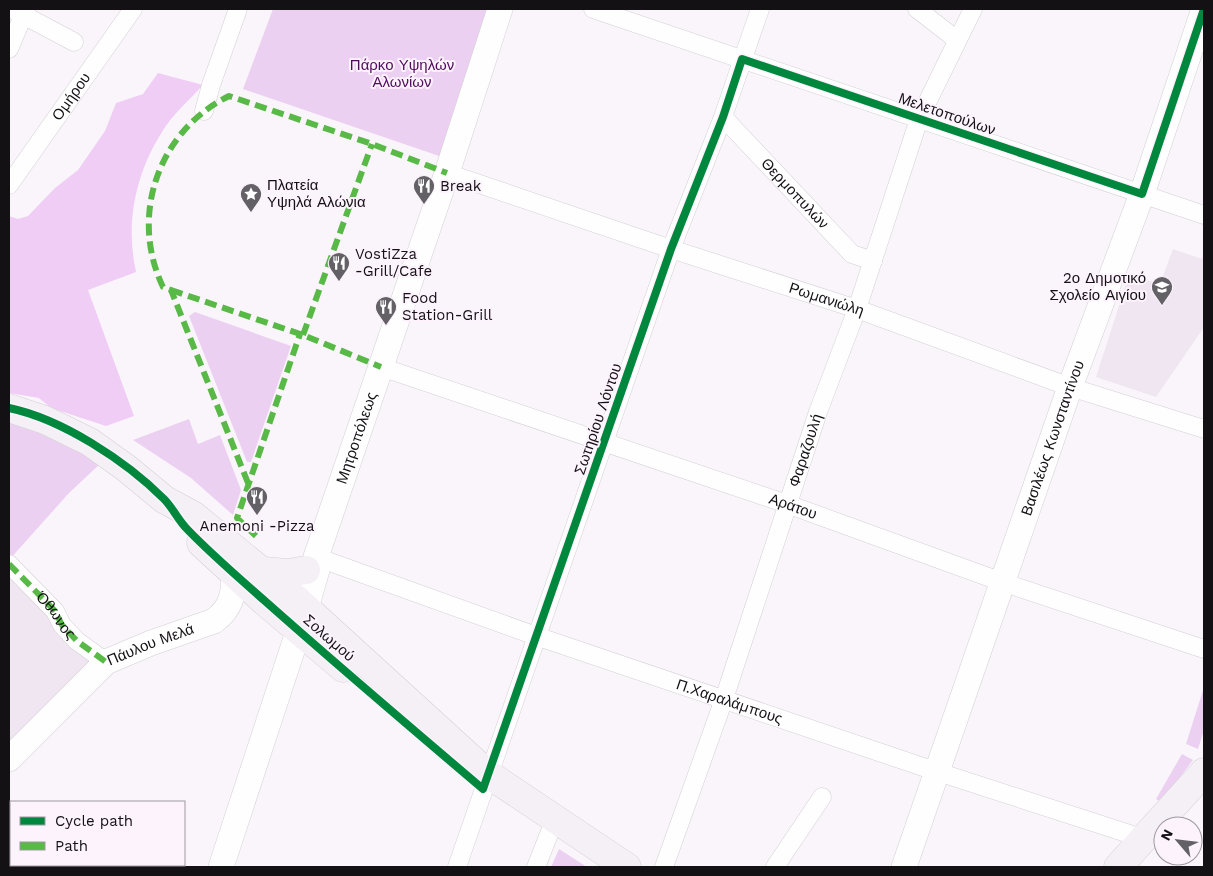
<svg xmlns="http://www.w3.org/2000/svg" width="1213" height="876" font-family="'Work Sans',sans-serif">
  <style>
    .built { fill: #f0e6f1 }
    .green { fill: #ecd0f1 }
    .forest { fill: #f0cdf5 }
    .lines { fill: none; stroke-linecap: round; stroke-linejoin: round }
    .street-casing { stroke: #d4d0d4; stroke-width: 19 }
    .secondary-casing { stroke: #d4d0d4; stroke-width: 26 }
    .primary-casing { stroke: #d3d0d3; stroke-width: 29 }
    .street { stroke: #fefefe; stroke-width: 18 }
    .secondary { stroke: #fefefe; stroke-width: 25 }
    .primary { stroke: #f4f0f5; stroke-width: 28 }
    .quiet { stroke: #58b947; stroke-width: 6; stroke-dasharray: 12 6; stroke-linecap: butt }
    .cycleway-casing { stroke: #fcf3fd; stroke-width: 11 }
    .cycleway { stroke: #00873e; stroke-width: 8 }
    .labels { text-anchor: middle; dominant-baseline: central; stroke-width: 4; stroke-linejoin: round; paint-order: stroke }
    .park-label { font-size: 15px; fill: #530b5e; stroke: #fcf3fd }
    .street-label { font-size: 15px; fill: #141115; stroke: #fcf3fd }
    .poi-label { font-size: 15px; fill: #141115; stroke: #fcf3fd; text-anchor: start }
  </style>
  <rect width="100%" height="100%" fill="#faf5fb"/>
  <g class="built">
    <path d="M1173,249L1202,259L1204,253V327L1156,397L1096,377L1129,275L1160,284Z"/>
    <path d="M9,576L92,662L9,743Z"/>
  </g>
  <g class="green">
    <path d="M273,9H492L442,157L243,89Z"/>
    <path d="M195,312L291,346L251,462H247L189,316Z"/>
    <path d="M9,417L103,461L69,493L9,560Z"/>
    <path d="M189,419L198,444L220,435L241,490L233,515L191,478L133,440Z"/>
    <path d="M1204,687V730L1198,749L1186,744Z"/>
    <path d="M1182,754L1193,760L1161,802L1156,799Z"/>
    <path d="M559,849L587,867H551Z"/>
  </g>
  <path class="forest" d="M158,73L203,85C192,97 181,107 171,119C138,163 124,218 136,272L88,290L134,416L106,426L51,408L39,398L9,393V216L18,219L28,216L55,188L78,170L105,131L116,103L143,94Z"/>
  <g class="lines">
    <g class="street-casing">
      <g id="street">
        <path d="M12,9L74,42"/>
        <path d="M593,9L1204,215"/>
        <path d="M917,9L957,40"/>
        <path d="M9,49L26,9"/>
        <path d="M204,111L211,85L238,9"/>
        <path id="s1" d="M723,117L852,254L873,261"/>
        <path id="s2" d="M447,173L671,249L857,309L1070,387L1204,429"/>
        <path id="s3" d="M9,185L133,9"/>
        <path id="s4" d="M381,367L787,504L1002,582L1204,649"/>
        <path id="s5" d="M316,557L536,636L935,771L1145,839"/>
        <path d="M9,564L55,611L62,625L77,641L106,662"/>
        <path d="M457,867L671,249L723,117L760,9"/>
        <path d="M536,867L555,819"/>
        <path id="s6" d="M664,867L724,699L818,412L857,309L919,119L973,9"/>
        <path d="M775,867L822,797"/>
      </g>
    </g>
    <g class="secondary-casing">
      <g id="secondary">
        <path id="s7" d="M9,759L106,662L151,643L214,621C232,608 234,593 234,572"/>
        <path id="s8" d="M221,867L306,608L317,570L316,557L447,173L500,9"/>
        <path id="s9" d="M904,867L1070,387L1142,194L1204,9"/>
      </g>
    </g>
    <g class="primary-casing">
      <g id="primary">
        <path d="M9,408L45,420L90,442L126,468L165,500L193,515L296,599L488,774L627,867"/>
        <path d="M201,543L265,602L343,668"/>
        <path d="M263,571L288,573L306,570"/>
        <path d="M1118,867L1204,772"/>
      </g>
    </g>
    <use href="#street" class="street"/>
    <use href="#secondary" class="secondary"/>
    <use href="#primary" class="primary"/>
    <g class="quiet">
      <path d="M171,290L303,335L381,367"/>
      <path d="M303,335L372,144"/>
      <path d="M248,483L171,290L163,287C129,216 158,131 229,96L372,144L447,173"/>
      <path d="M256,536L237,518L300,334"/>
      <path id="s10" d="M9,564L55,611L62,625L77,641L106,662"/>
    </g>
    <g class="cycleway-casing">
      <path id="cycleway" d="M9,408C62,419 126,461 164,499C173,508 178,520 187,529C211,554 239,578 265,601C337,665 410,727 483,789L671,249L723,117L742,59L1142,194L1204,9"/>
    </g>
    <use href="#cycleway" class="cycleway"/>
  </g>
  <defs>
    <g id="restaurant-pin" transform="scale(1.125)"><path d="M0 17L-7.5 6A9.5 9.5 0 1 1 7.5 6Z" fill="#646166" stroke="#fcf3fd"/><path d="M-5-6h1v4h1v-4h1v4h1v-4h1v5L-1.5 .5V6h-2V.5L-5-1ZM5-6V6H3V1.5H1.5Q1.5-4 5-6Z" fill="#fff"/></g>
    <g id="sight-pin" transform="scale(1.125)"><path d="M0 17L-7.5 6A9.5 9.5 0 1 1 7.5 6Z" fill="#646166" stroke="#fcf3fd"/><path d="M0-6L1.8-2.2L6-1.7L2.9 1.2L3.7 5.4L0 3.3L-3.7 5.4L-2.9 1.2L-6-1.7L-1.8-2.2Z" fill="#fff"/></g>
    <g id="school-pin" transform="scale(1.125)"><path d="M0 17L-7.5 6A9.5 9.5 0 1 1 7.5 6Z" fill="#646166" stroke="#fcf3fd"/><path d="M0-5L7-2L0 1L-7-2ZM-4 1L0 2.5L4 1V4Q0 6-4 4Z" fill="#fff"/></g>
  </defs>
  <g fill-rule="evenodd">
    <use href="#restaurant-pin" x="424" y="186"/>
    <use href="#sight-pin" x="251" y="194"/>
    <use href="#restaurant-pin" x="339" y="263"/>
    <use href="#school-pin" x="1162" y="287"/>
    <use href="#restaurant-pin" x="386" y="307"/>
    <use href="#restaurant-pin" x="257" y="497"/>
  </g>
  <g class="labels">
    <g class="park-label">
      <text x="402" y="65">Πάρκο Υψηλών<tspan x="402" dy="17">Αλωνίων</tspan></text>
    </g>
    <g class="street-label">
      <text stroke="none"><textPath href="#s3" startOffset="108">Ομήρου</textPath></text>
      <text transform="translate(947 114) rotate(19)">Μελετοπούλων</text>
      <text stroke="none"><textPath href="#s1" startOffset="105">Θερμοπυλών</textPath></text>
      <text stroke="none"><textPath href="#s2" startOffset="400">Ρωμανιώλη</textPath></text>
      <text transform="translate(598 419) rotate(-71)">Σωτηρίου Λόντου</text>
      <text stroke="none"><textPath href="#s8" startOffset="451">Μητροπόλεως</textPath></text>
      <text stroke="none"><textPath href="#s9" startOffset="454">Βασιλέως Κωνσταντίνου</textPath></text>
      <text stroke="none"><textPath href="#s6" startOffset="440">Φαραζουλή</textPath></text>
      <text stroke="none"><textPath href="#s4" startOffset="435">Αράτου</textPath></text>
      <text stroke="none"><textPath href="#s10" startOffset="70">Όθωνος</textPath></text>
      <text transform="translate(329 638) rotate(41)">Σολωμού</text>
      <text stroke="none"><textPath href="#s7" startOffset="185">Πάυλου Μελά</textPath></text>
      <text stroke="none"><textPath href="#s5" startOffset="438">Π.Χαραλάμπους</textPath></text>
    </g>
    <g class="poi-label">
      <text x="267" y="185">Πλατεία<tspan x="267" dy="17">Υψηλά Αλώνια</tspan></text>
      <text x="440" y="186">Break</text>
      <text x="355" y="254">VostiZza<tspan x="355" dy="17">-Grill/Cafe</tspan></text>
      <text x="1146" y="278" text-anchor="end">2ο Δημοτικό<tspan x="1146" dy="17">Σχολείο Αιγίου</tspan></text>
      <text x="402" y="298">Food<tspan x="402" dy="17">Station-Grill</tspan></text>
      <text x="257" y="526" text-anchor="middle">Anemoni -Pizza</text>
    </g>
  </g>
  <rect width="1213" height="876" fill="none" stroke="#141115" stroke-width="20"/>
  <rect x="10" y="801" width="175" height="65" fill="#fcf3fd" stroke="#9f99a0"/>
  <rect x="20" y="817" width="25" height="8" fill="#00873e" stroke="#9f99a0"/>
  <text x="55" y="826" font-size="15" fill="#141115">Cycle path</text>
  <rect x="20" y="842" width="25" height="8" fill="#58b947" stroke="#9f99a0"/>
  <text x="55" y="851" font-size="15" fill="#141115">Path</text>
  <g transform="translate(1178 841) rotate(298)"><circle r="24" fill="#fcf3fd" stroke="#9f99a0"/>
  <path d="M0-4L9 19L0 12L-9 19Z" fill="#646166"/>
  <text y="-8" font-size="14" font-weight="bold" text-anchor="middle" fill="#141115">N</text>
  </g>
</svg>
